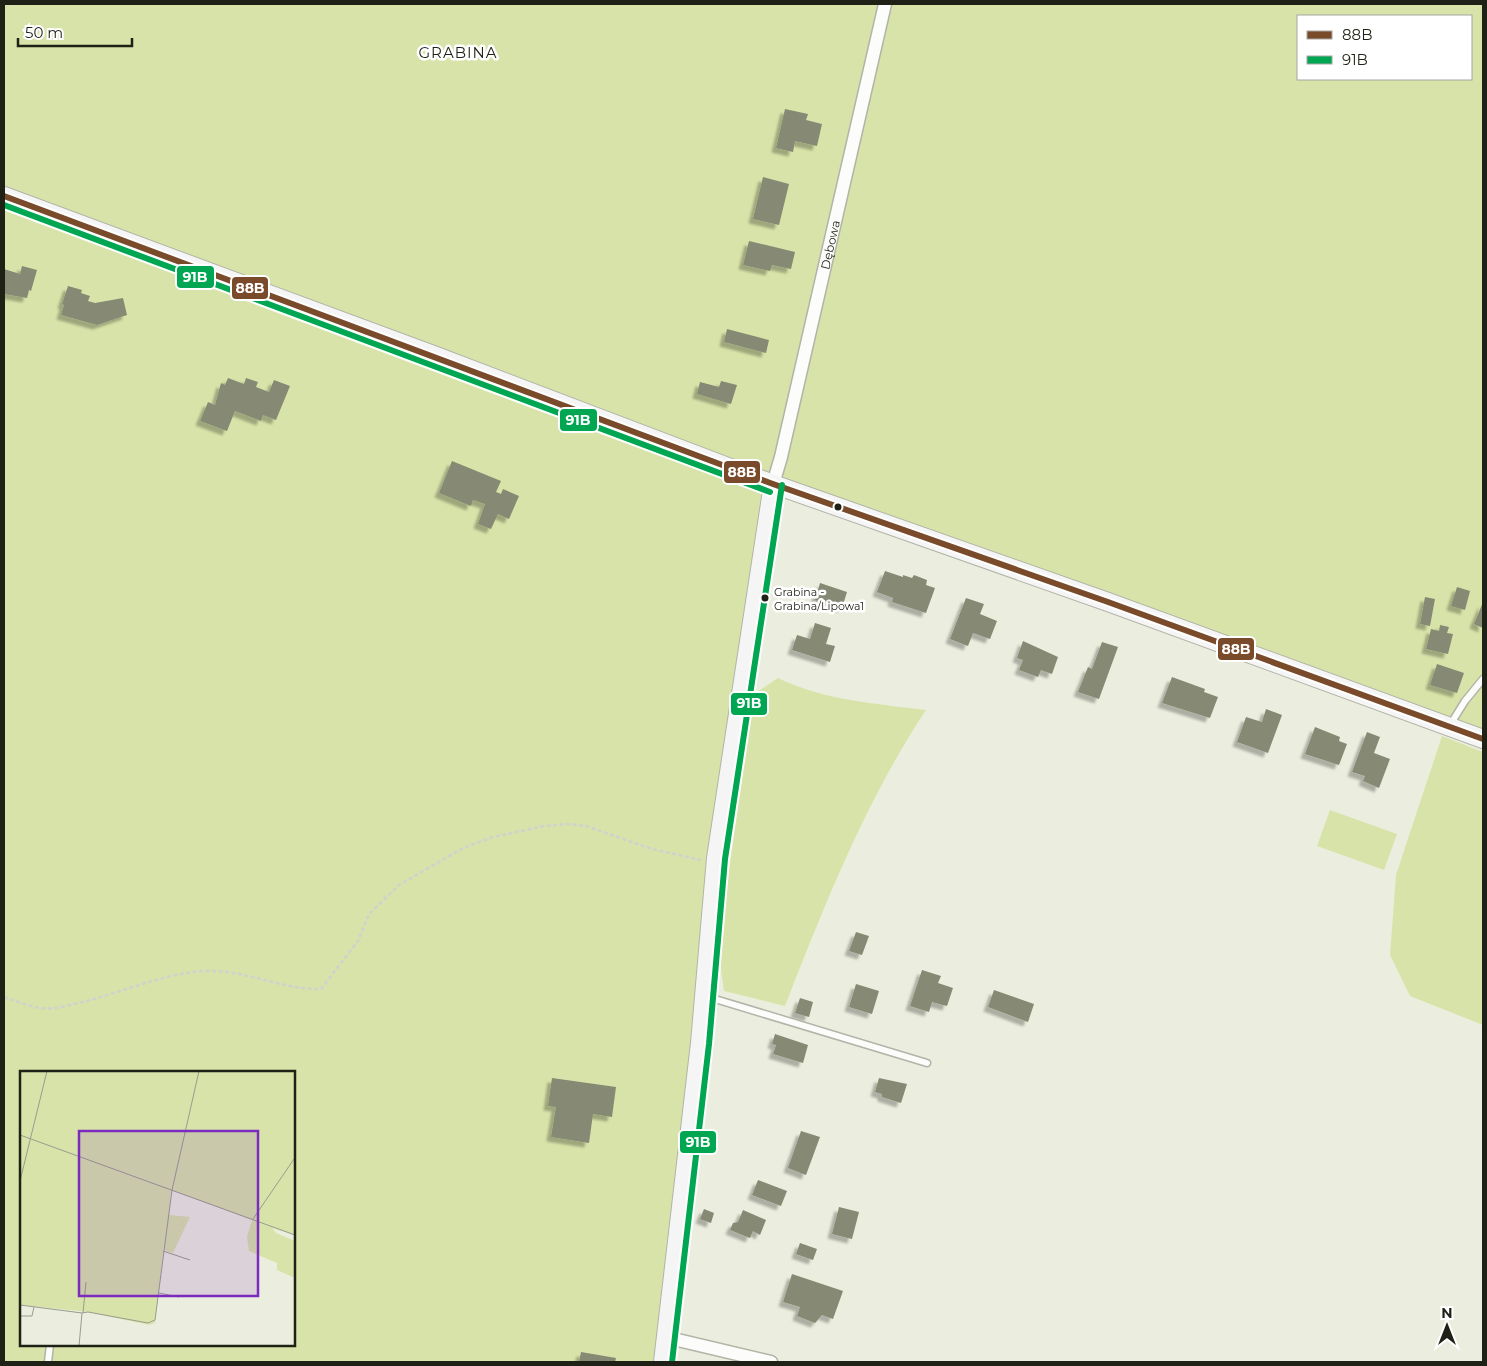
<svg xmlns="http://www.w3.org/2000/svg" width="1487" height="1366" font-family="Montserrat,sans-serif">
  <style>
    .green { fill: #d8e3a9; fill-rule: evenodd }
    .building { fill: #868973; filter: url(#shadow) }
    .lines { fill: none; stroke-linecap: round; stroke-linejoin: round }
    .lane-casing { stroke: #b2b4a8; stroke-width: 9 }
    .street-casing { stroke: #b2b4a8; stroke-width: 15 }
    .secondary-casing { stroke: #b2b4a8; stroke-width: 20 }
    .path { stroke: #d1d1cd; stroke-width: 2.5; stroke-dasharray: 4 2.5; stroke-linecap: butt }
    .lane { stroke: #fcfcfa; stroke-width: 6 }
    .street { stroke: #fcfcfa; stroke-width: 12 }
    .secondary { stroke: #f6f5f5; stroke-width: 18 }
    .bus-1-casing { stroke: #fff; stroke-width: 10 }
    .bus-2-casing { stroke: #fff; stroke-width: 10 }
    .bus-1 { stroke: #7a4b2a; stroke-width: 6 }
    .bus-2 { stroke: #00a651; stroke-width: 6 }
    .bus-dot { fill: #1f2116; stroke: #fff; stroke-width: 2 }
    .labels { text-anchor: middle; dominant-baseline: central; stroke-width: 5; stroke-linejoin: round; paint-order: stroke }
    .bus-label { font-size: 11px; fill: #1f2116; stroke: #fff; text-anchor: start }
    .street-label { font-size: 12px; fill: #1f2116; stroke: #fff }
    .quarter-label { font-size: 15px; letter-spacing: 1px; fill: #1f2116; stroke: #fff }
    .inset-road { fill: none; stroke: #999c8e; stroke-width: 1 }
    .view { fill: #7b2cbf; fill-opacity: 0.15; stroke: #7b2cbf; stroke-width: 2.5 }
    .inset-edge { fill: none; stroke: #1f2116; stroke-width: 2.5 }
    .line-badge { stroke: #fff; stroke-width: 2 }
    .badge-label { font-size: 14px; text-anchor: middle; font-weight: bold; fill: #fff }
  </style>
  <defs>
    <filter id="shadow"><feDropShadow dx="-4.5" dy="4.5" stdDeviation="1" flood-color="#0004"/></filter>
  </defs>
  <rect width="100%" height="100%" fill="#ebeede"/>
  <g class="green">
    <path d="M4,4H1483V748L768,484L662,1362H4ZM1298,16H1471V79H1298ZM21,1072H294V1345H21Z"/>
    <path d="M778,678C823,700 877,704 926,710C865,802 825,904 785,1006L724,991L718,948L754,694Z"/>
    <path d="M1442,736L1483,752V1025L1410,996L1390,955L1396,875Z"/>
    <path d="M1330,810L1397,834L1384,870L1317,846Z"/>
  </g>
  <g class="building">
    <path d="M785,109L808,114L806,120L822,124L817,146L795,141L793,152L776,148Z"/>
    <path d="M763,177L789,184L779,225L753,219Z"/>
    <path d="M749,241L795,252L791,269L772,265L770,271L743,265Z"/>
    <path d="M22,266L37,270L31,291L29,290L27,298L4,294V269L20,274Z"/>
    <path d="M68,286L82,290L81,293L90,296L88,301L95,303L123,298L127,315L97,325L61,315L64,305L62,304Z"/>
    <path d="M727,329L769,340L766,353L724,342Z"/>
    <path d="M228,378L244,384L246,378L258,382L256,387L269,392L274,380L290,386L276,420L263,415L261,421L235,411L227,431L200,421L208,402L215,405L221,383L225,385Z"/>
    <path d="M721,381L737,385L731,404L697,394L700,382L719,387Z"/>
    <path d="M452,461L501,481L496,492L501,494L503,489L519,496L509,519L498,514L491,529L478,524L485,504L473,500L471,506L439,493Z"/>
    <path d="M885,571L903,577V575L912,578L914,575L927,580L926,585L935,588L926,613L892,602L893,598L877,592Z"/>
    <path d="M820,583L847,592L842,608L815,600Z"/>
    <path d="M1457,587L1470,591L1465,610L1451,606Z"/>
    <path d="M1425,597L1435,599L1430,626L1420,624Z"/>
    <path d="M966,598L984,604L980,614L997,621L990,639L973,633L968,646L950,639Z"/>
    <path d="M1483,602V628L1474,624Z"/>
    <path d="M815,623L831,628L826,644L835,646L830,662L792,650L797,635L810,639Z"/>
    <path d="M1440,625L1449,627L1447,633L1453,634L1448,654L1426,649L1431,629L1439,631Z"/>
    <path d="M1023,641L1058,657L1052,674L1041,670L1038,677L1019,670L1023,660L1017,658Z"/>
    <path d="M1102,642L1118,647L1099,699L1078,692L1088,667L1092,669Z"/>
    <path d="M1437,664L1464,673L1457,693L1430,685Z"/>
    <path d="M1172,677L1205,689L1204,692L1218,697L1210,718L1162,703Z"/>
    <path d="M1266,709L1282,715L1268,753L1237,742L1246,717L1262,722Z"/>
    <path d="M1315,727L1340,737L1339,741L1347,744L1339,765L1305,754Z"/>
    <path d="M1367,732L1380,737L1374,753L1390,759L1379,788L1363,781L1365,776L1352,772Z"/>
    <path d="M856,932L869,936L862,955L849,951Z"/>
    <path d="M922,970L941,976L938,983L953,988L947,1006L932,1002L929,1012L910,1006Z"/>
    <path d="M856,984L879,991L872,1014L849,1007Z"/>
    <path d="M994,990L1034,1004L1028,1022L988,1007Z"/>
    <path d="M800,998L813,1002L809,1017L795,1013Z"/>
    <path d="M775,1034L808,1045L803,1063L773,1054L776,1045L772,1044Z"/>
    <path d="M552,1078L616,1087L612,1117L593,1114L589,1143L551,1137L556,1107L548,1106Z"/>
    <path d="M879,1078L907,1084L901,1103L882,1097V1094L875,1092Z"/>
    <path d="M801,1131L820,1137L806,1175L788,1168Z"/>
    <path d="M758,1180L787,1191L781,1206L752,1195Z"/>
    <path d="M839,1207L859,1212L852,1239L832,1234Z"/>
    <path d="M704,1209L714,1213L711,1223L700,1219Z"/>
    <path d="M743,1210L766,1220L760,1235L753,1231L750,1238L730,1230L733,1223L738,1222Z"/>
    <path d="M800,1243L817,1249L813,1260L796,1254Z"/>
    <path d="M792,1274L843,1291L833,1319L822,1315L815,1323L797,1316L800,1307L783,1302Z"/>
    <path d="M581,1352L616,1358L615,1362H579Z"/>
  </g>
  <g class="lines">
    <g class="lane-casing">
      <g id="lane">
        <path d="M1450,725L1465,701L1483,679"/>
        <path d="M705,996L927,1063"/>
        <path d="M48,1362L50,1345"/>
      </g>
    </g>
    <g class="street-casing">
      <g id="street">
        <path id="s1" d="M773,484L781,457L885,4"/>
        <path d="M665,1337L771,1362"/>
      </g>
    </g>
    <g class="secondary-casing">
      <g id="secondary">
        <path d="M4,196L436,356L773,484L1108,602L1483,739"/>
        <path d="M663,1362L700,1043L716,858L773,484"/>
      </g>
    </g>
    <path class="path" d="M4,997C16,1001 28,1006 40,1008C54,1010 69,1005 82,1002C121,993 170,971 208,971C247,970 282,990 321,989L358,941L369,914L399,885L463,848L493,837L544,826L567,824L586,826L652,849L701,860"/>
    <use href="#lane" class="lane"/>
    <use href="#street" class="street"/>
    <use href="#secondary" class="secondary"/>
    <g class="bus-1-casing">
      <path id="bus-1" d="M4,196L773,484L1108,602L1483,739"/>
    </g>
    <g class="bus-2-casing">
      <g id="bus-2">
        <path d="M4,205L770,492"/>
        <path d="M672,1362L709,1044L725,859L782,485"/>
      </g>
    </g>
    <use href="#bus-1" class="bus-1"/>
    <use href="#bus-2" class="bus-2"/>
  </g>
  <g class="bus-dot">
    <circle cx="838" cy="507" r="4.5"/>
    <circle cx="765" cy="598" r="4.5"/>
  </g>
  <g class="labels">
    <g class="bus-label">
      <text x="774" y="592">Grabina -<tspan x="774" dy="14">Grabina/Lipowa1</tspan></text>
    </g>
    <g class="street-label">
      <text stroke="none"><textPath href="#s1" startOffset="246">Dębowa</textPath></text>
    </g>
    <g class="quarter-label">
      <text x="458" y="52">GRABINA</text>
    </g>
  </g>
  <g transform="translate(20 1071)">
    <rect width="275" height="275" fill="#ebeede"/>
    <path d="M0,0H275V164L252,157L256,162L275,170V207L257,199V192L229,180L227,166L232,149L151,119L149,144L170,146L153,182L146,180L144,175L135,252L129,254L68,241L0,234Z" fill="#d8e3a9"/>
    <path class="inset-road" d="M0,64L275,164M0,110L27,0M233,148L274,88M143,180L170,189M139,222L159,226M0,234L62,242M62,242L68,241L128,252L135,249L152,119L179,0M63,242L66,211M0,245H12L14,236M59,275L62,242"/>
    <path class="view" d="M59,60H238V225H59Z"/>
    <rect width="275" height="275" class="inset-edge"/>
  </g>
  <g class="line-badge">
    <rect x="176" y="265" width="39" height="24" rx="5" fill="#00a651"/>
    <rect x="231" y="276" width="38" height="24" rx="5" fill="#7a4b2a"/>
    <rect x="559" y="408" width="39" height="24" rx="5" fill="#00a651"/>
    <rect x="723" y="460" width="38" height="24" rx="5" fill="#7a4b2a"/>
    <rect x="1217" y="637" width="38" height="24" rx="5" fill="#7a4b2a"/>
    <rect x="730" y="692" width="38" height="24" rx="5" fill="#00a651"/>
    <rect x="679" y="1130" width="38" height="24" rx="5" fill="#00a651"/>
  </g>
  <g class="badge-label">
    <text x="195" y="282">91B</text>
    <text x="250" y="293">88B</text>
    <text x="578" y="425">91B</text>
    <text x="742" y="477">88B</text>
    <text x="1236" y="654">88B</text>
    <text x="749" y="708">91B</text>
    <text x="698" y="1147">91B</text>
  </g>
  <rect width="1487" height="1366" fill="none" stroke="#1f2116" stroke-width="10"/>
  <rect x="1297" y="15" width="175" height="65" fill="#ffffff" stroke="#a5a6a2"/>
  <rect x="1307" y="31" width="25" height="8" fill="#7a4b2a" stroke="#a5a6a2"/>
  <text x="1342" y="40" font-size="15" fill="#1f2116">88B</text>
  <rect x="1307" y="56" width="25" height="8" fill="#00a651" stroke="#a5a6a2"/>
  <text x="1342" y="65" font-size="15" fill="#1f2116">91B</text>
  <g transform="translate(1447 1326)" stroke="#ffffff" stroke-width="4" paint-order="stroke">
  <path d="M0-4L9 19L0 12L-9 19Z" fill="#1f2116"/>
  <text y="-8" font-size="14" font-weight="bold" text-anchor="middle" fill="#1f2116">N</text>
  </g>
  <path d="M18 38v8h114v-8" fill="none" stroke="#1f2116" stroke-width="2.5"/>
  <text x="25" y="38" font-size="15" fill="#1f2116" stroke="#ffffff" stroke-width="4" paint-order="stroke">50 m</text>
</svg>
